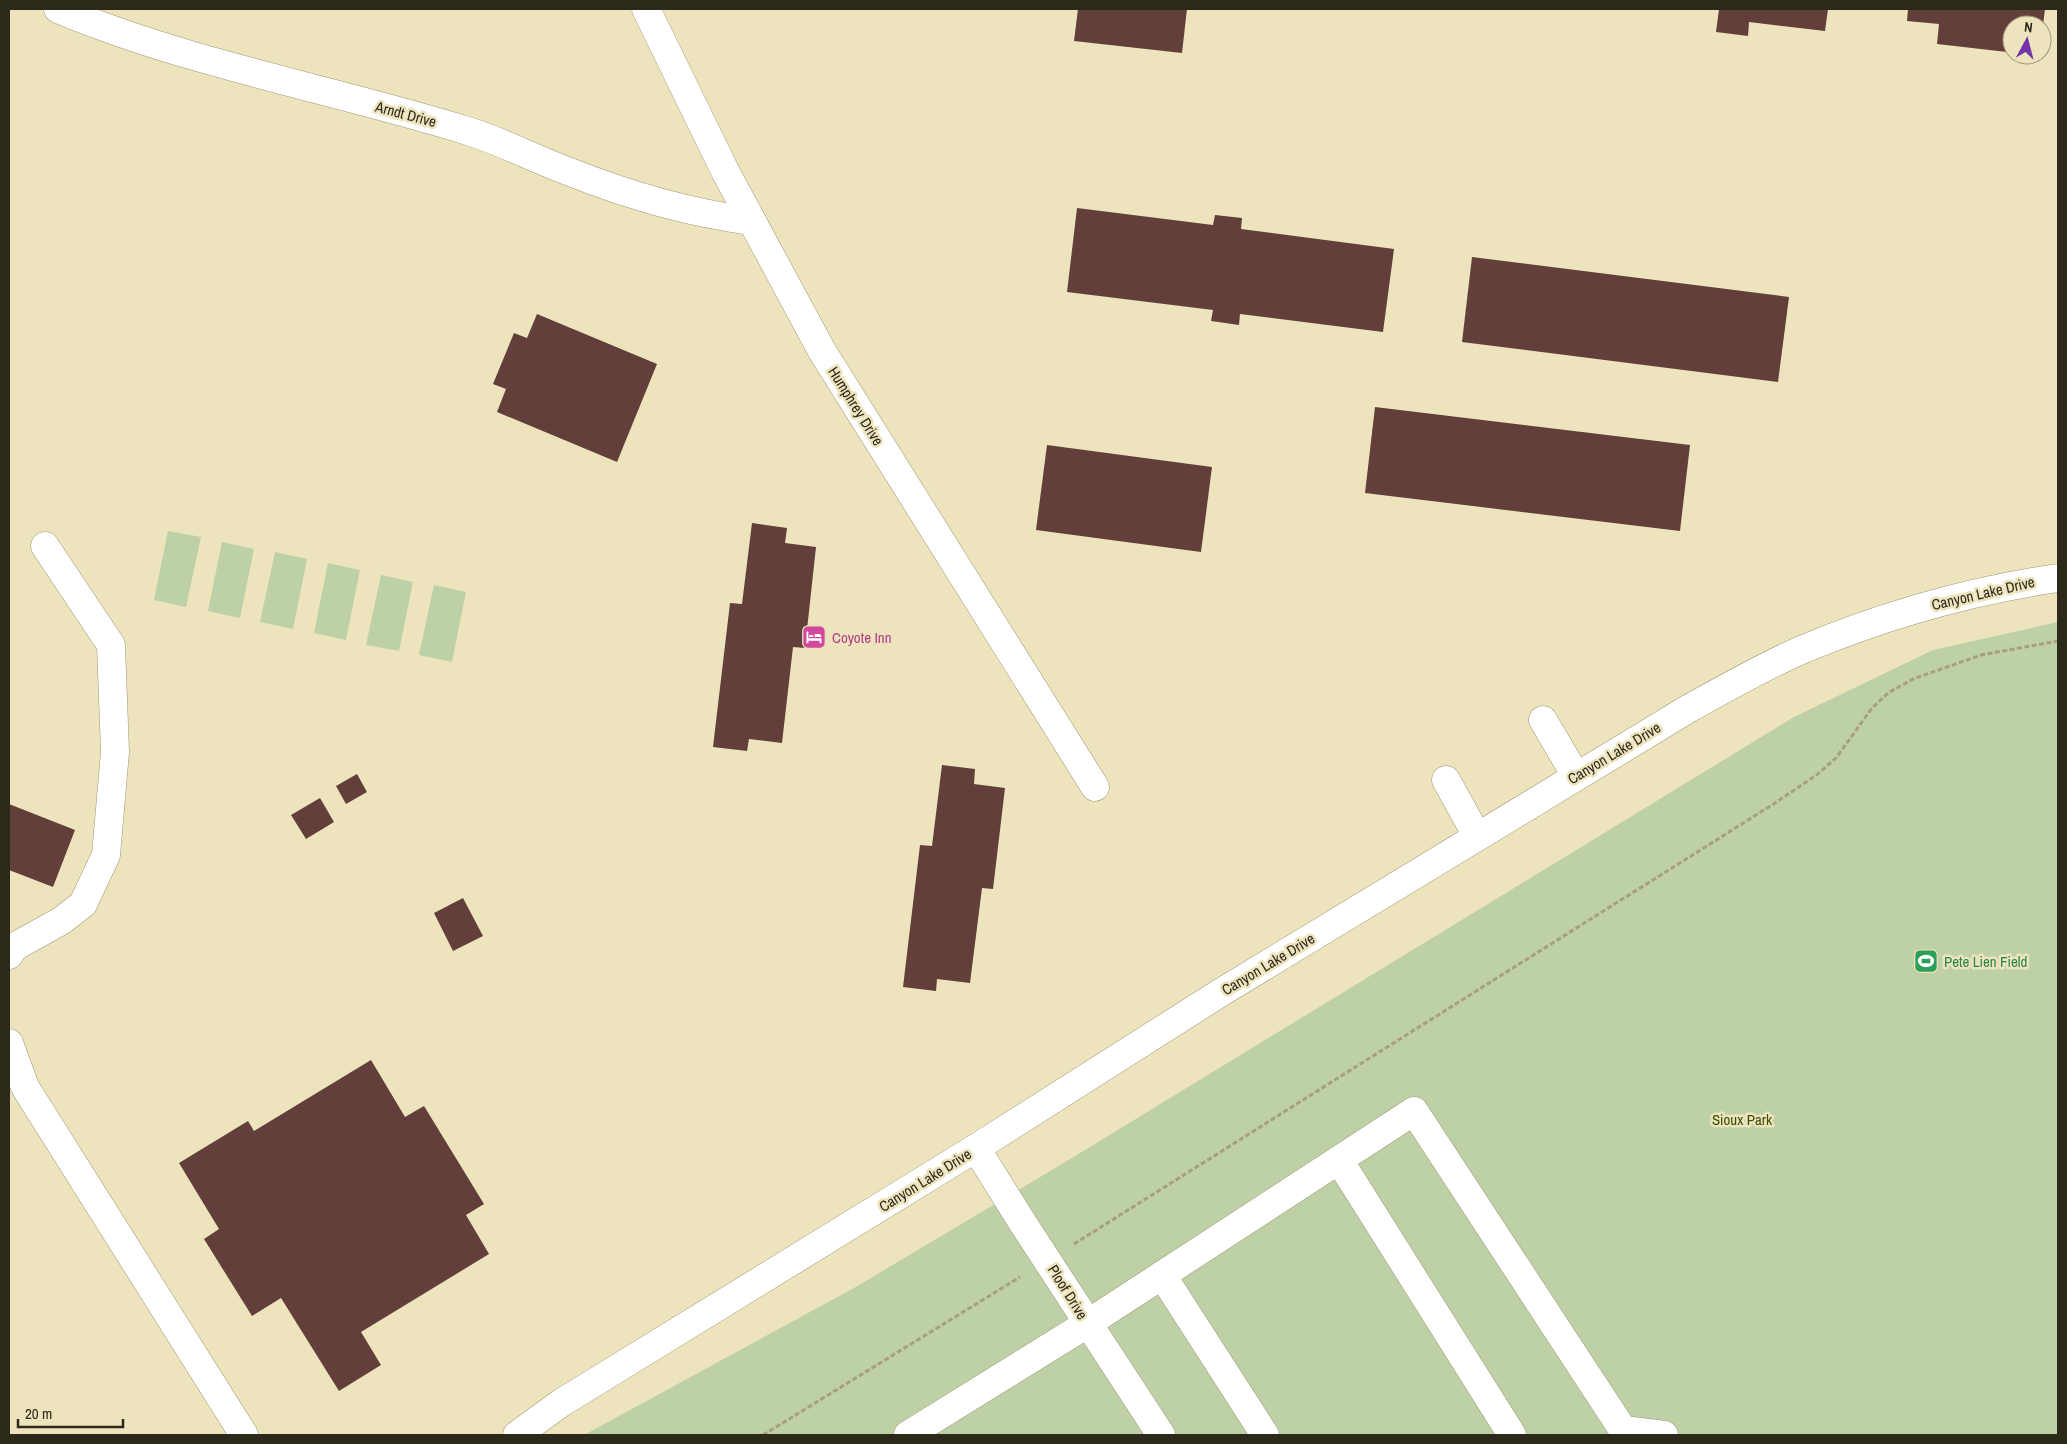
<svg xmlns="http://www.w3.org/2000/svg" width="2067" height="1444" font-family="'Archivo Narrow',sans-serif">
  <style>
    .green { fill: #bdd0a6 }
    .building { fill: #623f3a }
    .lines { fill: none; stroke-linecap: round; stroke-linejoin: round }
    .minor-casing { stroke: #a09774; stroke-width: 29 }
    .path { stroke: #a69f82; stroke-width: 3; stroke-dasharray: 5 2.5; stroke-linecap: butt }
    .minor { stroke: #fff; stroke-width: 28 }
    .labels { text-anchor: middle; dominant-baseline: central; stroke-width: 5; stroke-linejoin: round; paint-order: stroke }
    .street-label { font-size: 15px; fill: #2c291b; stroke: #ede4be }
    .hotel-label { font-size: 15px; fill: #b23c85; stroke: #ede4be; text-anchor: start }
    .leisure-label { font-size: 15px; fill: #27864d; stroke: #ede4be; text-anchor: start }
    .park-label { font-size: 15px; fill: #385003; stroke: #ede4be }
  </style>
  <rect width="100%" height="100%" fill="#ede4be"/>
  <g class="green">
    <path d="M168,531L201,537L186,607L154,600Z"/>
    <path d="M222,542L254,549L240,618L208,611Z"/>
    <path d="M275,552L307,559L293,629L260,622Z"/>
    <path d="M328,563L360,570L346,640L314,633Z"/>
    <path d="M381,575L413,582L399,651L366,645Z"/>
    <path d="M434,585L466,592L452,662L419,655Z"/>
    <path d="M2058,622V1435H584L854,1288L1067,1161L1794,717L1933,650Z"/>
  </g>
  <g class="building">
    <path d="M1078,9H1187L1182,53L1074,41Z"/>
    <path d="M1719,9H1828L1825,31L1749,22L1748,36L1716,32Z"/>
    <path d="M1908,9H2045L2043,25H2012V40H2009L2007,52L1937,44L1939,24L1907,21Z"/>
    <path d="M1077,208L1213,225L1215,215L1242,218L1241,229L1394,249L1383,332L1240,314L1239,325L1211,321L1213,310L1067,292Z"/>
    <path d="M1472,257L1789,297L1778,382L1462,342Z"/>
    <path d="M537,314L657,364L617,462L497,412L506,389L493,384L514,333L527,338Z"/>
    <path d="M1375,407L1690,445L1680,531L1365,493Z"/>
    <path d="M1047,445L1212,467L1201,552L1036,530Z"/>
    <path d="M752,523L787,528L785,543L816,547L805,648L793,647L782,743L749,739L747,751L713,747L730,603L742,604Z"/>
    <path d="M942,765L975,769L974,784L1005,788L993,889L982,888L970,983L937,979L936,991L903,987L920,845L932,846Z"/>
    <path d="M357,774L367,792L346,804L336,786Z"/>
    <path d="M320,798L334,822L306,839L291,815Z"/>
    <path d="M9,804L75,830L53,887L9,870Z"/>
    <path d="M463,898L483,936L453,951L434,913Z"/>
    <path d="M371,1060L405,1117L424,1106L484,1204L466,1215L489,1254L361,1332L381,1365L339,1391L281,1298L252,1316L204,1239L219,1229L179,1163L248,1121L254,1131Z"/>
  </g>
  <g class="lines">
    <g class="minor-casing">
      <g id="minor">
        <path d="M58,9C190,64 332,89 468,131C503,142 535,159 570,172C628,195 689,213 752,221"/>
        <path d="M646,9L725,171L822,351L1095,787"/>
        <path d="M1543,720L1576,776"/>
        <path d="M1446,780L1477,836"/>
        <path d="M9,955L14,947L61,921L83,904L106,855L115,752L111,645L45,546"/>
        <path d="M9,1043L25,1087L244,1435"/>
        <path d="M976,1148L1024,1225L1161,1435"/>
        <path d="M1339,1160L1512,1435"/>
        <path d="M1162,1275L1265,1435"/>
        <path d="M517,1435L561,1403L976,1148L1220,993L1688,709C1724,689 1761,668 1799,651C1882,616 1969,591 2058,578"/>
        <path d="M908,1435L1087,1324L1414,1111L1623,1430L1664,1435"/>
      </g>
    </g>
    <g class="path">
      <path d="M1074,1244L1772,805L1818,774L1836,758L1872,708L1888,693L1913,679L1981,655L2058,641"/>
      <path d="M763,1435L1020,1277"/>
    </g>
    <use href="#minor" class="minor"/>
  </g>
  <defs>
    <g id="hotel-square" transform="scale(1.25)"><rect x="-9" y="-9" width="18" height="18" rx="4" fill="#d1479c" stroke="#ede4be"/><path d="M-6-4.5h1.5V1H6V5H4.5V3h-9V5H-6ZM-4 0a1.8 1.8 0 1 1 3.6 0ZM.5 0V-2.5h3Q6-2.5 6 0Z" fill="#fff"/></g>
    <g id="stadium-square" transform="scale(1.25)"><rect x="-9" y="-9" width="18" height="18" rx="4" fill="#2e9e5b" stroke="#ede4be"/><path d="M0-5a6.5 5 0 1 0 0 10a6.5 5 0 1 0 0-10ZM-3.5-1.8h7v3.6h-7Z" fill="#fff"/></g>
  </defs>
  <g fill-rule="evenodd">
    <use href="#hotel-square" x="814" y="637"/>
    <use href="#stadium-square" x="1926" y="961"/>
  </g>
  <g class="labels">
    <g class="street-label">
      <text transform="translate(406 114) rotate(15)">Arndt Drive</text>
      <text transform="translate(856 406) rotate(58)">Humphrey Drive</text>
      <text transform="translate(1983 593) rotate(-13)">Canyon Lake Drive</text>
      <text transform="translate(1614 753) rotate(-31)">Canyon Lake Drive</text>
      <text transform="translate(1268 964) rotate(-31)">Canyon Lake Drive</text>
      <text transform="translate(925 1180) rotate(-32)">Canyon Lake Drive</text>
      <text transform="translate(1068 1292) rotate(58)">Ploof Drive</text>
    </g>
    <g class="hotel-label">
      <text x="832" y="637">Coyote Inn</text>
    </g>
    <g class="leisure-label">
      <text x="1944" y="961">Pete Lien Field</text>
    </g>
    <g class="park-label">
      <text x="1742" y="1119">Sioux Park</text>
    </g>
  </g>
  <rect width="2067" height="1444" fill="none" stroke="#2c291b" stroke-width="20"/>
  <g transform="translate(2027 40) rotate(7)"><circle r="24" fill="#ede4be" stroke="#a0997d"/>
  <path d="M0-4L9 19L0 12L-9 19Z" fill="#7334a9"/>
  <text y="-8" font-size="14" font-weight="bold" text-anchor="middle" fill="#2c291b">N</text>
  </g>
  <path d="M18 1419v8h105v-8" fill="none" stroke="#2c291b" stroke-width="2.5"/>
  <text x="25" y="1419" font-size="15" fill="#2c291b" stroke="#ede4be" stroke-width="4" paint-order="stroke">20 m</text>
</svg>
